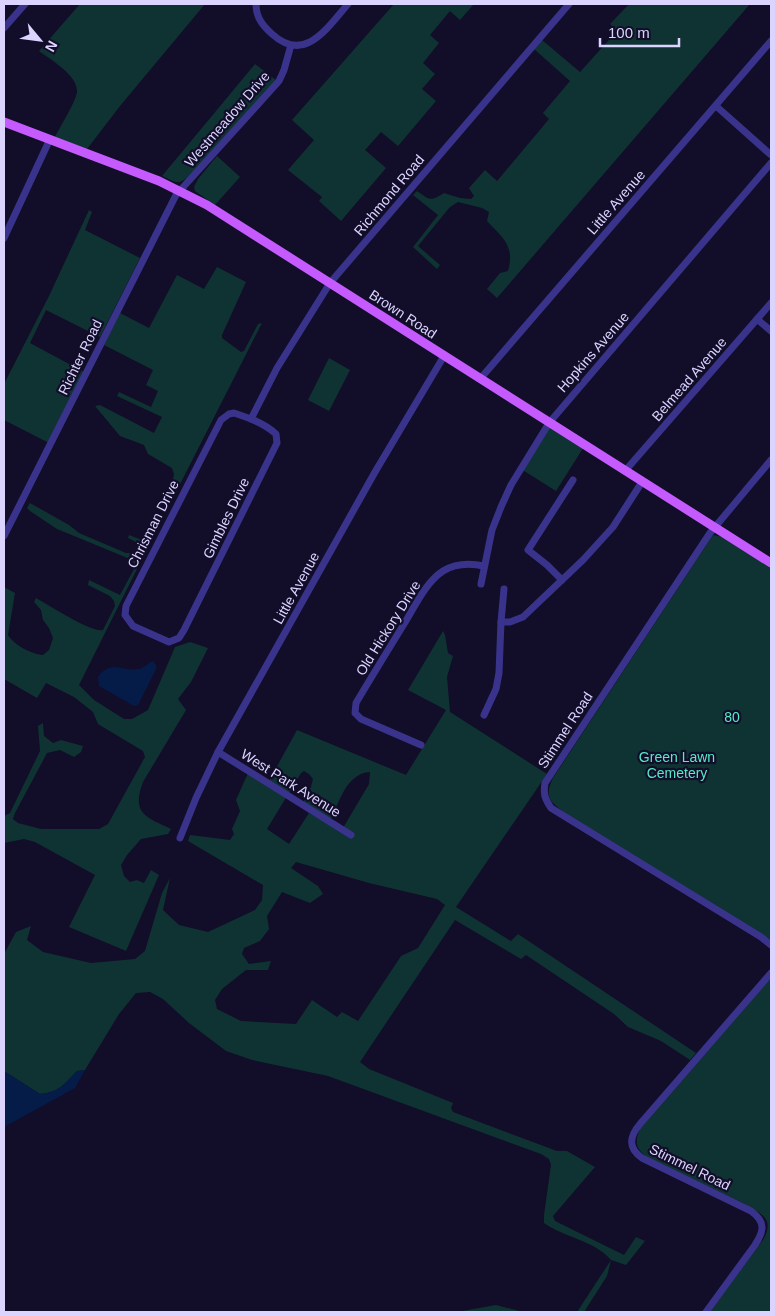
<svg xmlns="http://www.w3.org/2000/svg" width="775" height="1316" font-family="Helvetica,sans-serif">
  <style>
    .green { fill: #0f3332; fill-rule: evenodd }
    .water { fill: #051c49 }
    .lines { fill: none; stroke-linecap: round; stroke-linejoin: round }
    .minor { stroke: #39338c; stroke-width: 7 }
    .major { stroke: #c55bff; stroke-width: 9 }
    .labels { text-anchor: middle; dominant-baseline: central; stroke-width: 4.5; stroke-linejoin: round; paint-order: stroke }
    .street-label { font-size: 14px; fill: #dad4ff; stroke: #120d28 }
    .park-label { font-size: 14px; fill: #54ebc9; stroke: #120d28 }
  </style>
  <rect width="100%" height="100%" fill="#120d28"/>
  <g class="green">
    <path d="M80,4H205L120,106L87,149L55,137C60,127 76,101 77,92C78,75 51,60 39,51Z"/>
    <path d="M394,4H474L460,20L450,11L430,35L439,43L423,63L435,74L422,89L436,101L398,146L381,132L365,150L386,168L341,221L319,201L322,197L288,170L314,140L292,120Z"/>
    <path d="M629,4H750L497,298L487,289L500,273L508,271C515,246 503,238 487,221L489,212L482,208L458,202L450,207L418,246L440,265L437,269L413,247L438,215L413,195L417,191C430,200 430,202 444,193L460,198L471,199L474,196L469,188L485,170L497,181L549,119L543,113L570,81L534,49L542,40L580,72L617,31L610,24Z"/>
    <path d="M255,64L276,80L191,174C178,186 178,183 162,176Z"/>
    <path d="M217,156L240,177L215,205L195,191L194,187L198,179Z"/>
    <path d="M89,210L92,212L85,230L140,258L100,337L46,310L30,343L84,372L49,443L4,420V384L49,296Z"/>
    <path d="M217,267L246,282L222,335V338L241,352L244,351L258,324L262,323L173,498L170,496L174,474L172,468L148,454L144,445L120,436L95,406L100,405L154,433L162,417L117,396L119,392L151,407L158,391L146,385L153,370L104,345L120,313L149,328L177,275L204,289Z"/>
    <path d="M329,358L350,370L329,411L308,400Z"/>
    <path d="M549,424L585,445L556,491L521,469Z"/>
    <path d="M30,503L69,525L79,533L126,553H136L142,550L144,546L128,538L129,535L142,540L146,538L151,541L79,685L94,700L124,719H132L148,710L175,647L190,642L208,648L191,682L178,699L186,710L143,782C131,814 146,817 171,829L168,834L141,839L127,855L121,865L124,876L130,882L137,880L144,883L151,870L159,875L126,951L69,927L95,875L35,842L24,839L4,843V816L10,813L40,751L38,726L43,723L44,736L53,743L61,740L83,746L81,752L74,757L60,750L47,753L15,813L13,819L18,823L41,829H99L108,824L145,757L143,751L98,724L93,712L74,697L46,683L37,698L4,679V587L15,593L8,635C14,645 31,654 43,655L49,650L53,638L49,628L43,620L41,610L34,602L36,598C49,605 91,633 103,630L115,606L114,601L110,596L88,585L89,580L120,595L134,569V563L130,559L57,529L30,511L27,508Z"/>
    <path d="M713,535L723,537L771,566V940L565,813C549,801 544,797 553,778Z"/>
    <path d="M443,631L445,635L448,653L453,656L447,677L450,712L547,774L456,907L511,941L518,934L696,1053L690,1060L661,1041L628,1027L614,1014L526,955L521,959L455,920L360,1062L369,1069L453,1103L451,1108L453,1112L557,1151H567L595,1167L553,1216L555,1221L624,1255L636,1237L645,1241L626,1265L611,1260L607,1276L584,1312H577L611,1260C594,1240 565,1238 544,1223V1215L551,1165L549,1159L541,1154L328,1076L252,1060L226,1051L189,1023L163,999L150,992L136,993L119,1014L85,1070L77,1071C63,1085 60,1092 40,1094L4,1071V954L16,932L31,926L27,940L43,952L91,963L135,959L145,951L162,893L170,878L163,910L179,925L208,932L255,910L262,900L263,885L188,841L190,835L230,840L234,834L232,829L240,811L236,800L248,773L287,796L267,829L289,844L309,813L352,838L354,834L343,828L369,784L370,772C347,773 339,802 331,819L303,803L311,787L313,779L309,774L304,771L301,773L289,793L269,781L297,730L406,775L446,710L408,690ZM296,862L369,883L437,899L445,905L418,948L401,956L358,1021L342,1012L337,1017L312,1000L296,1024L241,1021L217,1009L215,1000L222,989L246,970H268L271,961L249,964L242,954L244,948L260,941L269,929L267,916L282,892L310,903L323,894L318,886L291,868Z"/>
    <path d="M771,978V1312H710L763,1240C775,1219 762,1214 745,1204L647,1157C636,1149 634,1142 640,1129Z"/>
    <path d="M496,1305L523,1312H457Z"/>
  </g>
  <g class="water">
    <path d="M153,661L156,665V669L138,705L134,706L99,686L98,677C111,659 122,672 139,669C145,668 147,663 153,661Z"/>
    <path d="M85,1070L75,1088L4,1127V1071L40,1094C60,1092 63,1085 77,1071Z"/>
  </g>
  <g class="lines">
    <g class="minor">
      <path d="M256,4C256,17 262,25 272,34C305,64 327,28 348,4"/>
      <path d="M4,28L25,4"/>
      <path d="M716,106L771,155"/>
      <path d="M4,238L50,139"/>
      <path d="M757,319L771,331"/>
      <path d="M480,379L771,41"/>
      <path d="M234,413C249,418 264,423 276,434L277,443L184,630L179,638L169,642L133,626L125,615L126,606L221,420L229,414Z"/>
      <path d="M251,419L277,368L330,283L569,4"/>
      <path d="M771,460L710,533L545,783C543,794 545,799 551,808L761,937L771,945"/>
      <path d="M625,471L771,303"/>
      <path d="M4,536L176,195L279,81L284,70L291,45"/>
      <path d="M562,580L547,565L528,550L573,480"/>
      <path d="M481,584L492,530L501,507L511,485L549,423L771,163"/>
      <path d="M501,622H510L523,617L583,560L613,527L642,482"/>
      <path d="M484,715L496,689L499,673L501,622L504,589"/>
      <path d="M421,745L361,719L355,713L356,703C372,676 388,650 404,624C415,606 426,582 443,571C456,563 470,563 484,566"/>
      <path d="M218,752L351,835"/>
      <path d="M180,838L196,798L218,752L375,472L444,356"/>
      <path d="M706,1312L755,1245C764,1231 766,1222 751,1211L642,1158C628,1148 629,1137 640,1124L771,973"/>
    </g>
    <path class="major" d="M4,122L159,181L207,205L771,563"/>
  </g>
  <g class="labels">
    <g class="street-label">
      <text transform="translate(227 119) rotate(-49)">Westmeadow Drive</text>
      <text transform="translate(389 195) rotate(-50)">Richmond Road</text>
      <text transform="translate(616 202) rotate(-49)">Little Avenue</text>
      <text transform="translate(403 314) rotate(33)">Brown Road</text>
      <text transform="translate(593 352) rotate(-49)">Hopkins Avenue</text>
      <text transform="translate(80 357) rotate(-64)">Richter Road</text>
      <text transform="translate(689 379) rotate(-49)">Belmead Avenue</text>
      <text transform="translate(226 518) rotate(-64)">Gimbles Drive</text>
      <text transform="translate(153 524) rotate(-63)">Chrisman Drive</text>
      <text transform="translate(296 588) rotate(-61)">Little Avenue</text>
      <text transform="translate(388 628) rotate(-58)">Old Hickory Drive</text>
      <text transform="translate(565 730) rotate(-57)">Stimmel Road</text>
      <text transform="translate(291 783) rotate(32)">West Park Avenue</text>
      <text transform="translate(690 1167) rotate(26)">Stimmel Road</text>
    </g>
    <g class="park-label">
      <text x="732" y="717">80</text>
      <text x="677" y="757">Green Lawn<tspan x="677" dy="16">Cemetery</tspan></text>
    </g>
  </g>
  <rect width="775" height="1316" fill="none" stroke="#dad4ff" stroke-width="10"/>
  <g transform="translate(40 40) rotate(119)" stroke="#120d28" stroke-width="4" paint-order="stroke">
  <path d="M0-4L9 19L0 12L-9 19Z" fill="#dad4ff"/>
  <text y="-8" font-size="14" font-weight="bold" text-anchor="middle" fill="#dad4ff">N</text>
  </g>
  <path d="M600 38v8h79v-8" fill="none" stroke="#dad4ff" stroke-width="2.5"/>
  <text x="608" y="38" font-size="15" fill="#dad4ff" stroke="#120d28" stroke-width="4" paint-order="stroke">100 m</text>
</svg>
